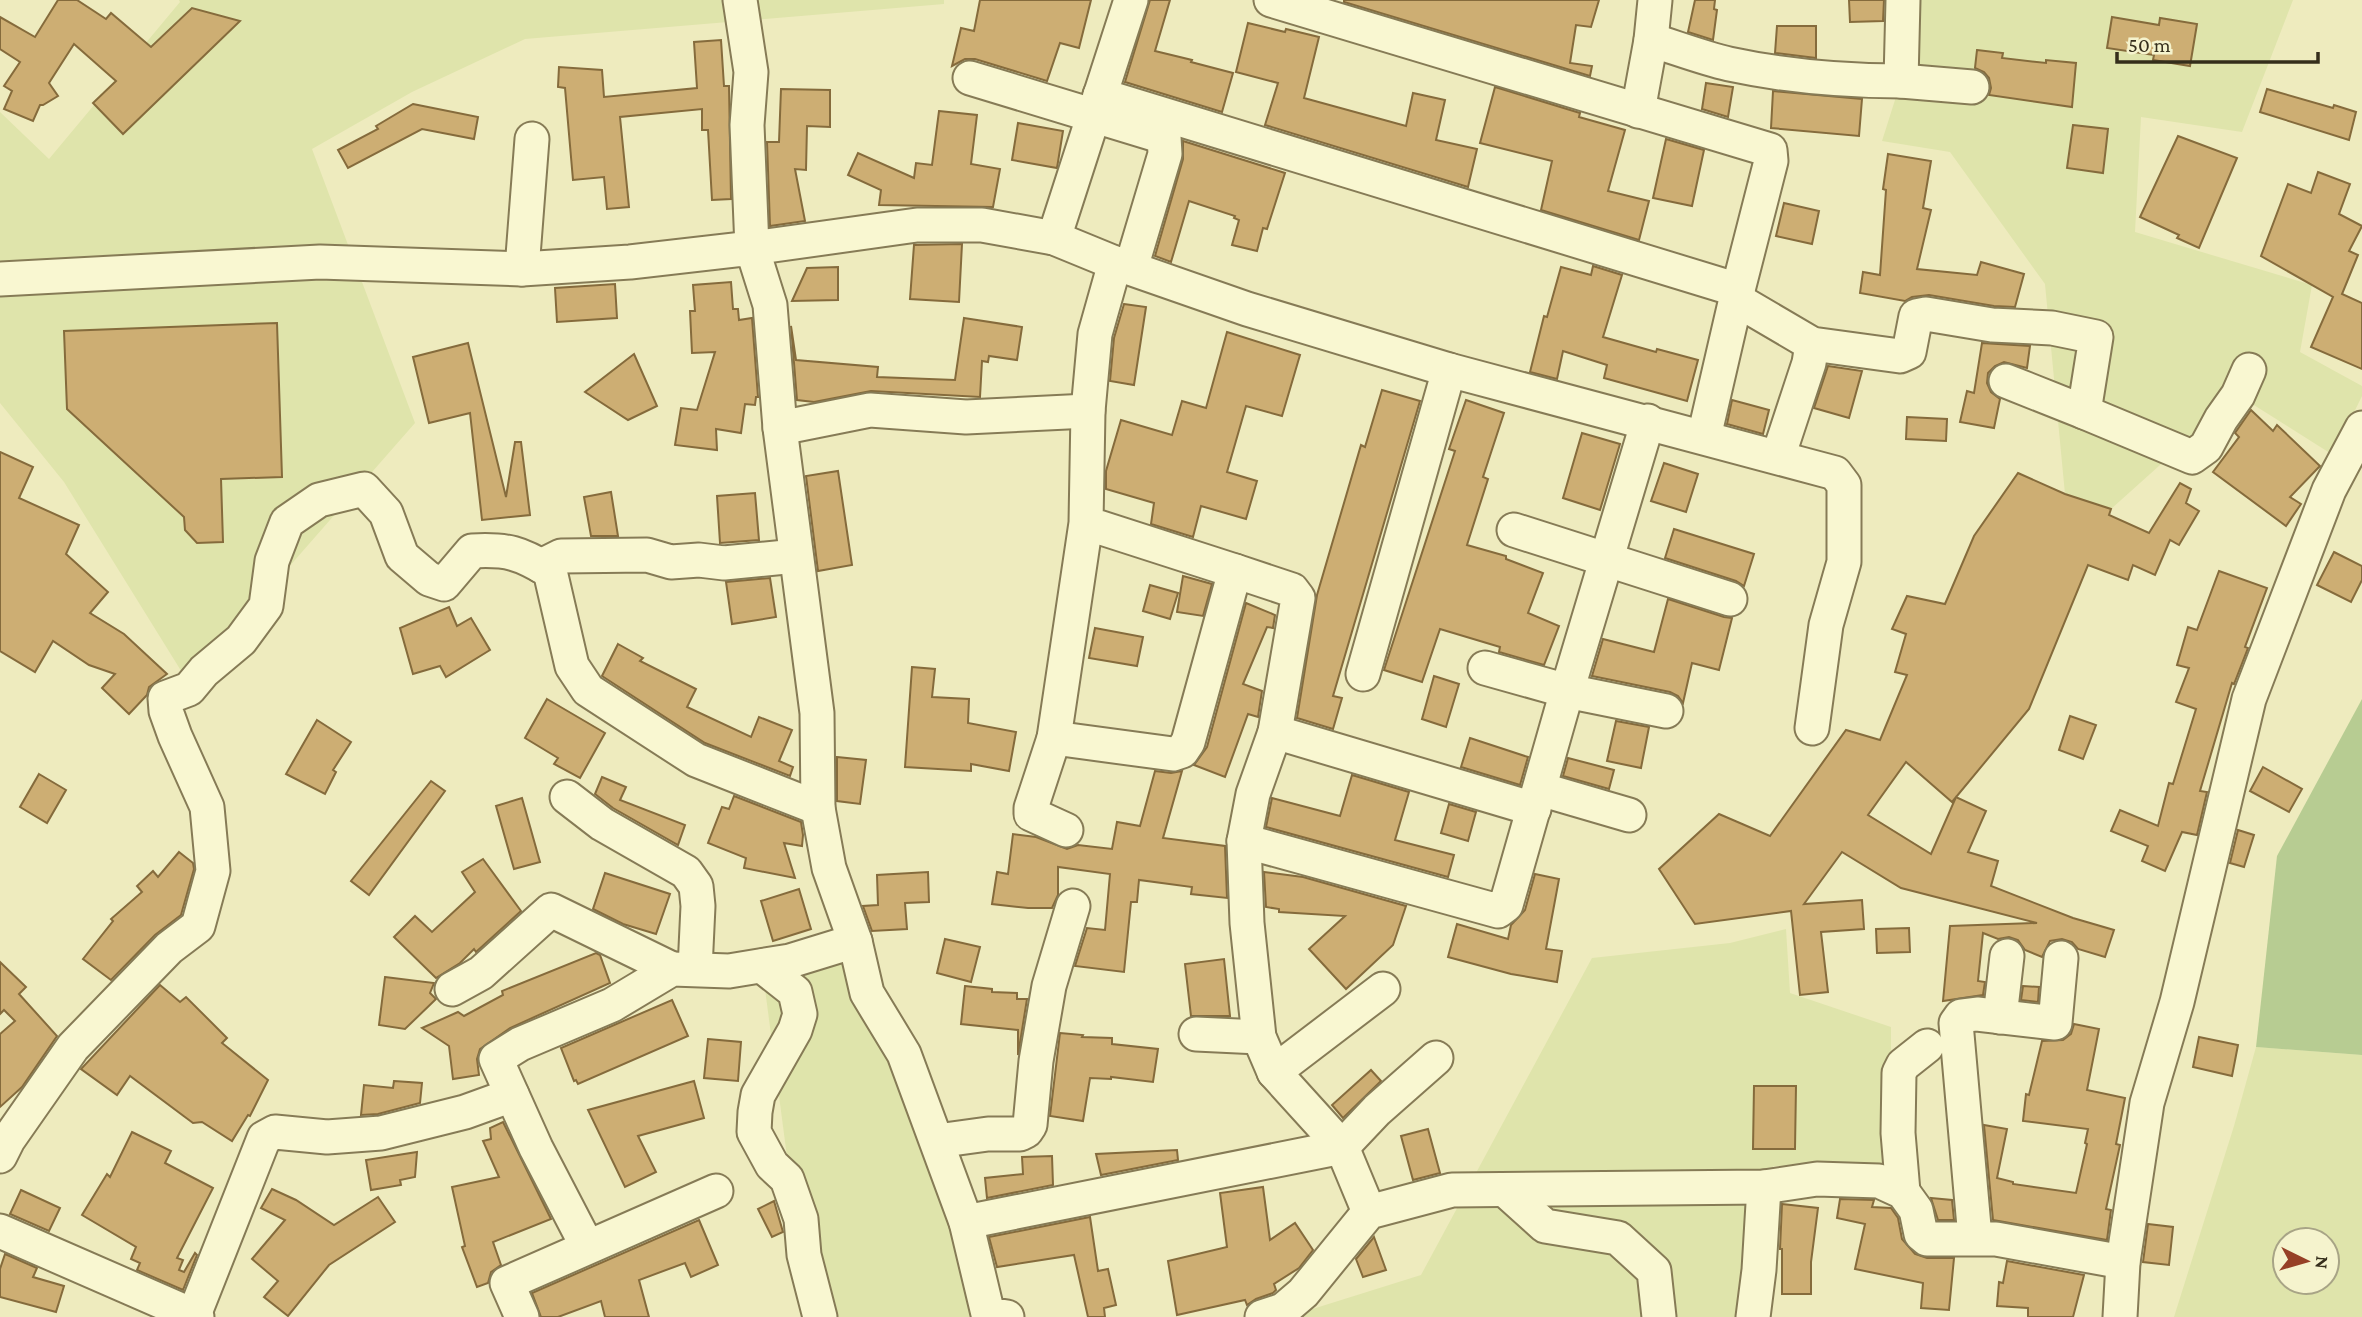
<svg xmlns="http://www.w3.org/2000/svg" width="2362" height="1317" font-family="'Crimson Pro',serif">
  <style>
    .farmland { fill: #dfe4ab; fill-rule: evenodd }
    .green { fill: #b7cc92 }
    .building { fill: #cdae73; stroke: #856b3c; stroke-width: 2 }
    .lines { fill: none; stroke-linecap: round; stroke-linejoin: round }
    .street-casing { stroke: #867b56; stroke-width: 37 }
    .street { stroke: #f9f7d1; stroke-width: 33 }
  </style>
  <rect width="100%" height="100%" fill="#eeebbe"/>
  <g class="farmland">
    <path d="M179,0H944V4L525,39L412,92L312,149L415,423L188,682L64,482L0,403V112L49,159L180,2Z"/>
    <path d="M1903,0H2293L2242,132L2141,117L2135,232L2312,285L2300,352L2362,386V396L2333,455L2238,395L2111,509L2065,494L2045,284L1950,152L1882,141L1901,81Z"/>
    <path d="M1786,929L1790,993L1891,1027V1169L1773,1166L1768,1208L1762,1317H1287L1421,1275L1592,958L1730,943Z"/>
    <path d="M855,941L988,1317H808L762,966Z"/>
    <path d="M2256,1047L2362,1055V1317H2174L2234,1126ZM2285,1240H2327V1282H2285Z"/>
  </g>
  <path class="green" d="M2362,699V1055L2256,1047L2277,856Z"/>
  <g class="building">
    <path d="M58,0H77L106,19L111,13L151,47L192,8L240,21L123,134L93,103L116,81L74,44L49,83L58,96L43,105H40L33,121L4,109L12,91L4,86L20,62L0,49V17L35,37Z"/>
    <path d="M980,0H1091L1079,48L1060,43L1047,81L975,59H965L952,66L961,28L974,31Z"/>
    <path d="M1150,0H1170L1155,51L1192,60L1191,62L1233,73L1222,112L1125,82Z"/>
    <path d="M1344,0H1599L1591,27L1576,25L1570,63L1592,66L1590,76L1344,2Z"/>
    <path d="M1695,0H1715L1714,9L1717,10L1713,40L1688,32Z"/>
    <path d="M1849,0H1884L1883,21L1850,22Z"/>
    <path d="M2112,17L2159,25L2160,18L2197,24L2190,66L2153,60L2154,55L2107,48Z"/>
    <path d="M1248,23L1285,32L1286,29L1319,37L1304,98L1406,126L1413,93L1445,100L1436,140L1477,149L1468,187L1265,125L1278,83L1236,72Z"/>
    <path d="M1777,26H1816V58L1775,53Z"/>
    <path d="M721,40L724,86H729L731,199L712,200L708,130H702V109L620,117L629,207L607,209L604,177L573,180L565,88L558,87L559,67L602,70L604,97L697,88L694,42Z"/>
    <path d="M1977,50L2003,53L2002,58L2046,63V60L2076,63L2072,107L1989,95L1991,88L1989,78L1984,72L1975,68Z"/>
    <path d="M1706,83L1733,87L1728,117L1702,109Z"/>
    <path d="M1495,87L1580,113L1579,117L1625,130L1608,191L1649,201L1639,240L1541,210L1552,161L1480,143Z"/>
    <path d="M781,89L830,90V127L807,126L806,170L795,169L805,221L770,226L767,142H779Z"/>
    <path d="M2267,89L2333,108L2334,105L2356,112L2349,140L2260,112Z"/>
    <path d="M1773,91L1862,99L1859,136L1771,128Z"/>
    <path d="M413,104L478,117L474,139L422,129L348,168L338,150L378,129L376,126Z"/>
    <path d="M939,111L977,115L971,164L1000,169L993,207L879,205L881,190L848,175L858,153L914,178L916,163L932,165Z"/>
    <path d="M1018,123L1063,131L1057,168L1012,160Z"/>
    <path d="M2073,125L2108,129L2103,173L2067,168Z"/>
    <path d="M2178,136L2237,158L2199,248L2177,238L2179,235L2140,217Z"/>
    <path d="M1666,139L1704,150L1692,206L1653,198Z"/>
    <path d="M1183,141L1285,173L1267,229L1263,228L1257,251L1232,245L1239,220L1234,218L1235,216L1189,201L1171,262L1155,256L1183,159Z"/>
    <path d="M1888,154L1931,161L1923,208L1931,210L1917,269L1977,275L1981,262L2024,274L2015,307L1994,306L1929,295L1912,297L1905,301L1860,293L1863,272L1880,275L1886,190L1883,189Z"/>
    <path d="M2318,172L2350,184L2339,214L2362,226L2349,251L2358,255L2342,294L2362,303V369L2311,347L2333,297L2261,256L2288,184L2311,193Z"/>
    <path d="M1784,203L1819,211L1812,244L1776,236Z"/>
    <path d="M962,244L959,302L910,299L914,245Z"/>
    <path d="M1593,266L1622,275L1603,337L1656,352L1657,349L1698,360L1687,401L1604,378L1607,365L1563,351L1557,379L1530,372L1544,316L1547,317L1561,267L1591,275Z"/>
    <path d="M838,267V300L792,301L807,268Z"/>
    <path d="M731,282L733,309H738L739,320L752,318L758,397H756L755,405L745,404L741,433L716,429L717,450L675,445L681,408L697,410L715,352L692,353L690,311H695L693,285Z"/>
    <path d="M615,284L617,318L557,322L555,288Z"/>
    <path d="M1124,304L1146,307L1134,385L1110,381L1114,338Z"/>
    <path d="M964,318L1022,327L1017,360L989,356L988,362L982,361L980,397L871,391L814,402L797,400L791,326L796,360L878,367L877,377L955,380Z"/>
    <path d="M277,323L282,477L221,479L223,542L197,543L185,530L184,517L67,409L64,331Z"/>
    <path d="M1227,332L1300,355L1282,416L1246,406L1227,472L1257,481L1246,519L1201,506L1193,537L1151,524L1154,503L1106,489V471L1121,420L1172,435L1182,401L1206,408Z"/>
    <path d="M468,343L506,497L515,442H521L530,515L482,520L470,413L429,423L413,357Z"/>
    <path d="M1982,343L2030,346L2027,368L2004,362L1995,366L1988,373L1987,383L1991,392L2000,399L1994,428L1960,422L1967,391L1974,393Z"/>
    <path d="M634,354L657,406L628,420L585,392Z"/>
    <path d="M1828,366L1862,371L1849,418L1814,408Z"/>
    <path d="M1382,390L1420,401L1333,696L1342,698L1333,729L1297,718L1317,595L1361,445L1365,447Z"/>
    <path d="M1466,400L1504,413L1483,477L1488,479L1467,545L1506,556V559L1543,573L1528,613L1559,626L1544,665L1499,652L1500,647L1440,629L1422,682L1384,670L1455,451L1449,449Z"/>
    <path d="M1732,400L1769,410L1763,434L1727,424Z"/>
    <path d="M2251,410L2273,431L2277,425L2320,466L2290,497L2301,504L2286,526L2213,472L2239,437L2235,433Z"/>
    <path d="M1907,417L1947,419L1946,441L1906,439Z"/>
    <path d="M1582,433L1620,444L1600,510L1563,498Z"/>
    <path d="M0,452L33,467L19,498L79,525L66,554L108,592L90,613L124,634L167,674L149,687L147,695L129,714L102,688L115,674L89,665L53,641L35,672L0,651Z"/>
    <path d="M1664,463L1698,474L1686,512L1651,501Z"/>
    <path d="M838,471L852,565L818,571L806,476Z"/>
    <path d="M2018,473L2065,494L2111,509L2109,515L2149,533L2180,483L2191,489L2186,503L2199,511L2179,545L2170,540L2155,575L2133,565L2128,580L2088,565L2029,709L1952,802L1906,762L1868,815L1931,854L1956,797L1986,811L1968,852L1998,861L1991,886L2073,918L2114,930L2105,957L2078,949L2072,942L2062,939L2050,941L2042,957L2025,950L2018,940L2009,937L1998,939L1983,933L1978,981L1985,982L1983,995L1943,1001L1950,926L2037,923L1901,888L1842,852L1804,904L1862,900L1864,929L1821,932L1828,992L1800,995L1791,911L1695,924L1659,869L1719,814L1770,836L1846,730L1880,740L1907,675L1895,672L1906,634L1892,629L1907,596L1945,604L1974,536Z"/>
    <path d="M611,492L618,536H591L584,497Z"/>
    <path d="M755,493L759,540L720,543L717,496Z"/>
    <path d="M1674,529L1754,554L1744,586L1736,581L1665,558Z"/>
    <path d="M2334,552L2362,566V580L2351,602L2317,585Z"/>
    <path d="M2219,571L2267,588L2245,647L2248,648L2234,684L2232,683L2200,791L2207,792L2197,835L2182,832L2165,871L2142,861L2148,846L2111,831L2120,810L2158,826L2169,783L2173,784L2196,709L2176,702L2189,668L2177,665L2188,627L2197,630Z"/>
    <path d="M1183,576L1212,584L1203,616L1177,612Z"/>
    <path d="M770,578L776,617L732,624L726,582Z"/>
    <path d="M1150,585L1178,593L1170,619L1143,611Z"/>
    <path d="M1668,599L1724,617L1732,618L1719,670L1692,663L1683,703L1678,696L1670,692L1592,676L1603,639L1654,652Z"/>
    <path d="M1246,603L1275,615L1273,628L1267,627L1243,684L1262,691L1258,717L1248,714L1225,777L1194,765L1207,747Z"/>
    <path d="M449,607L457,626L471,618L490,650L446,677L440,666L413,674L400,628Z"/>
    <path d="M1095,628L1143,637L1137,666L1089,658Z"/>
    <path d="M618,644L643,658L640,661L696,689L687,707L751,737L759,717L792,730L779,761L793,767L790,776L705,743L602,676Z"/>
    <path d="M912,667L935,669L932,697L969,699L968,723L1016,732L1009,771L971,764V771L905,767Z"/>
    <path d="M1434,676L1459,684L1446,727L1422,719Z"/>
    <path d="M547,699L605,733L580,778L554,764L558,758L525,738Z"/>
    <path d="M2070,716L2096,725L2083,759L2059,750Z"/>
    <path d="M317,720L351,742L333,770L336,772L325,794L286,774Z"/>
    <path d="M1616,721L1649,727L1641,768L1607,761Z"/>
    <path d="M1470,738L1528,757L1520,785L1461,767Z"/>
    <path d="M837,757L866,760L860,804L837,801Z"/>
    <path d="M1568,758L1614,770L1609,789L1563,776Z"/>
    <path d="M2263,767L2302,789L2289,812L2250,791Z"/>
    <path d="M1155,771L1171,773L1182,771L1163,838L1225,846L1227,898L1191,894L1192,887L1139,880L1137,902H1131L1124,972L1075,966L1087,928L1105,930L1110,874L1058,867V895L1052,908H1028L992,904L997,872L1008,874L1013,834L1036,837L1067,849L1078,845L1112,849L1117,822L1140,826Z"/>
    <path d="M39,774L66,790L47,823L20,807Z"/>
    <path d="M1352,775L1409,792L1395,840L1454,855L1448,877L1266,827L1272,798L1340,816Z"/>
    <path d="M602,777L626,787L620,800L685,825L678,845L613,808L595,794Z"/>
    <path d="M431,781L445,791L369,895L351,881Z"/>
    <path d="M734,796L801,822L803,835L802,846L784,843L795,878L744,868L746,858L708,843L722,807L729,809Z"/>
    <path d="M522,798L540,862L514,869L496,806Z"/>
    <path d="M1449,804L1476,812L1468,841L1441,833Z"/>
    <path d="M2238,830L2254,835L2244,867L2230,863Z"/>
    <path d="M179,852L193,863L194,869L181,915L155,935L111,980L83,959L113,921L111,919L142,892L137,886L153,871L158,877Z"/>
    <path d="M483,859L521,911L476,952L474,949L460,963L436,978L394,937L415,916L432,932L475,892L462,872Z"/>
    <path d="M928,872L929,902L905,903L907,929L872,931L863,906L878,905L877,875Z"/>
    <path d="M1264,872L1303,877L1406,906L1393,945L1346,989L1309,949L1345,916L1279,912V909L1266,907Z"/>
    <path d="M605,873L670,894L656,934L623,924L593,909Z"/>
    <path d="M1535,874L1559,879L1546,949L1562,951L1557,982L1511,974L1448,957L1457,924L1508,939L1511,925L1525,910Z"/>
    <path d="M799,889L811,929L773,941L761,901Z"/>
    <path d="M1909,928L1910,952L1877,953L1876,929Z"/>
    <path d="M945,939L980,947L971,982L937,973Z"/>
    <path d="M596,953L600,955L610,983L510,1028L480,1049L477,1059L479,1075L453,1079L449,1046L422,1028L458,1012L464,1016L503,995L502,991Z"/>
    <path d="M1224,959L1230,1016H1191L1185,964Z"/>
    <path d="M0,962L26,987L19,994L57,1036L22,1087L0,1107V1034L15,1021L4,1010L0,1014Z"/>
    <path d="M385,977L434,983L430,993L436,999L405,1029L379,1025Z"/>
    <path d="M160,985L180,1002L186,997L227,1038L222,1043L268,1080L250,1116L248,1115L232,1141L202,1122L193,1123L130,1076L117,1095L81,1069Z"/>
    <path d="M965,986L992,989V992L1017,993V999H1027L1018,1055V1030L961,1024Z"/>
    <path d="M2023,986L2039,987L2038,1002L2021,1000Z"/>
    <path d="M672,1000L688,1036L578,1084L576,1080L574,1081L561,1048Z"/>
    <path d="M2074,1024L2099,1029L2087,1090L2125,1098L2116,1144L2120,1145L2106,1209L2111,1210L2107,1240L1993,1220L1984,1125L2007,1129L1997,1178L2013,1182V1184L2076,1193L2087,1144L2085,1143L2088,1129L2023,1121L2026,1094L2029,1095L2042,1041L2063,1040L2071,1034Z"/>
    <path d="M1060,1033L1083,1035L1082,1037L1112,1038V1044L1158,1049L1153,1082L1111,1077V1079L1090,1078L1083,1121L1050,1116Z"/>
    <path d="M2199,1037L2238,1045L2232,1076L2193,1067Z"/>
    <path d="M708,1039L741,1042L738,1081L704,1078Z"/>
    <path d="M1371,1070L1381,1081L1343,1118L1332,1105Z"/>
    <path d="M394,1081L422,1083L420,1103L378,1114L361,1115L364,1085L393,1088Z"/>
    <path d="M694,1081L704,1118L638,1136L656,1172L625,1187L588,1110Z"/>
    <path d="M1754,1086H1796L1795,1149H1753Z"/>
    <path d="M503,1122L551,1219L493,1242L501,1265L491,1272L488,1283L477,1287L462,1247L465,1246L452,1187L499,1177L483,1141L491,1139L490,1128Z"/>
    <path d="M1428,1129L1440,1173L1413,1180L1401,1136Z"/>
    <path d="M132,1132L171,1151L165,1163L213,1188L177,1258L183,1260L179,1270L184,1272L195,1253L197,1255L183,1290L137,1270L140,1263L131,1259L136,1247L82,1215L107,1174L110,1177Z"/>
    <path d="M1177,1150L1178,1160L1101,1175L1096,1154Z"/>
    <path d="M417,1152L415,1177L400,1180L401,1185L371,1190L366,1160Z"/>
    <path d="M1052,1156L1053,1185L987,1198L985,1178L1023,1174L1022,1157Z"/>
    <path d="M1263,1187L1270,1240L1295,1223L1313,1250L1299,1268L1274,1284L1276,1290L1273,1293L1256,1299L1247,1305L1245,1300L1177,1315L1168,1261L1227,1247L1220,1193Z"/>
    <path d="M272,1189L296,1200L334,1225L378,1197L395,1222L329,1265L288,1316L264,1297L278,1281L252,1259L285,1220L261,1208Z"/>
    <path d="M21,1190L60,1208L49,1231L10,1214Z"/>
    <path d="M1931,1198L1952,1200L1954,1220H1938Z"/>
    <path d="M1840,1199L1874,1200L1872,1207L1891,1208L1898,1218L1902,1239L1915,1254L1927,1258H1954L1949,1310L1921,1308L1923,1283L1855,1269L1865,1224L1837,1218Z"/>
    <path d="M774,1201L783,1232L772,1237L758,1209Z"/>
    <path d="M1782,1204L1818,1208L1811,1262V1294H1782V1249H1780Z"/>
    <path d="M1090,1217L1098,1271L1108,1269L1116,1305L1104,1308L1105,1317H1088L1074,1255L997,1267L989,1237Z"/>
    <path d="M699,1220L718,1265L691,1277L685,1263L639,1280L649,1317H605L601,1301L558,1317H541L532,1293Z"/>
    <path d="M2148,1224L2173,1227L2169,1265L2143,1262Z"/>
    <path d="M1374,1237L1386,1270L1363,1277L1356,1259Z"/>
    <path d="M5,1254L37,1268L33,1277L64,1286L56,1312L0,1297V1269Z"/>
    <path d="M2007,1261L2084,1275L2073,1317H2028V1308L1997,1306L1999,1282L2003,1283Z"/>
  </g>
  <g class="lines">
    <g class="street-casing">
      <g id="street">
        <path d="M740,0L751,72L747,125L752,248L917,225H982L1054,238L1115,263L1247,309L1449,370L1835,473L1844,485V562L1826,625L1812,728"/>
        <path d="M1271,0L1770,150L1771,161L1738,290L1704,437"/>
        <path d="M1651,40C1677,48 1703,58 1729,64C1785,76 1843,81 1901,81L1903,0"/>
        <path d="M970,78L1164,137L1165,154L1131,268"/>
        <path d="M1901,81L1972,87"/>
        <path d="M1100,95L1738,290"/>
        <path d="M1638,111L1651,40L1655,0"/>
        <path d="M1054,238L1131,0"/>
        <path d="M522,269L532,139"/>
        <path d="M0,279L320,262L522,269L630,262L752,248L770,305L780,428L817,713L818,808L829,868L855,941L867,993L904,1054L966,1222L988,1314L1007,1317"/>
        <path d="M1737,300L1812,344L1900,356L1909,352L1916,316L1926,314L1992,325L2052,328L2096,337L2084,412L2192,457L2206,447L2221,419L2238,395L2249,370"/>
        <path d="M2006,381L2084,412"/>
        <path d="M780,428L870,410L966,417L1088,411"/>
        <path d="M1778,457L1809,363L1812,344"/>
        <path d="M1086,523L1235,571L1188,742L1182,751L1173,754L1054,738L1086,523L1088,411L1095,334L1115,263"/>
        <path d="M1514,530L1730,599"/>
        <path d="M541,566L561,556L647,555L671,562L699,560L724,563L796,556"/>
        <path d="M1235,571L1292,590L1298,598L1275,732"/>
        <path d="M1485,668L1567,691L1666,711"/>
        <path d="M1363,674L1449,370"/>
        <path d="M1054,738L1031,808V814L1066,830"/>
        <path d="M1540,789L1629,815"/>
        <path d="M567,797L602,824L686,872L696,886L698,906L695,969"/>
        <path d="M1244,841L1498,911L1506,905L1567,691L1648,421"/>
        <path d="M762,966L795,992L800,1014L795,1030L758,1095L755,1112L754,1132L772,1165L787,1179L801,1219L804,1255L820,1317"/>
        <path d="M452,989L481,973L551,910L672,969"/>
        <path d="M2000,1017L2007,956"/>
        <path d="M1196,1034L1259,1037"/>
        <path d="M1274,1072L1383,989"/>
        <path d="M937,1141L988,1134H1020L1026,1131L1030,1125L1036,1061L1049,986L1073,906"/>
        <path d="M0,1156L8,1140L73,1047L169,948L198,926L213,871L207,807L175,736L166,711L165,698L189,689L204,671L241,640L266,606L272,561L287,522L319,500L364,489L386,513L402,556L429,579L444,584L472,551C508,549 520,553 550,571L572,666L588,690L696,760L818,808"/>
        <path d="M1505,1190L1545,1226L1618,1238L1654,1271L1659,1317"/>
        <path d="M1903,1192L1898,1133L1899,1073L1903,1065L1927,1046"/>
        <path d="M1369,1212L1342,1147L1274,1072L1259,1037L1247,923L1244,841L1253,794L1275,732L1534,809"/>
        <path d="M966,1222L1342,1147L1377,1110L1436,1058"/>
        <path d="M0,1231L197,1317"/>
        <path d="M1975,1238L1956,1023L1961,1016L1977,1014L2055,1023L2061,958"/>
        <path d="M587,1246L536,1148L496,1059L520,1044L612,1005L672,969L729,971L790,961L855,941"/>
        <path d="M194,1315L264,1138L275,1132L327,1137L381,1133L465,1112L512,1095"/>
        <path d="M522,1317L507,1283L716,1191"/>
        <path d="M1262,1317L1283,1310L1303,1293L1369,1212L1452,1190L1764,1187L1817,1179L1879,1181L1903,1192L1916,1210L1921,1234L1927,1239H1996L2123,1262"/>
        <path d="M1753,1317L1759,1270L1764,1187"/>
        <path d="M2120,1317L2123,1262L2147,1103L2177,1002L2249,699L2329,490L2362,428"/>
      </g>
    </g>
    <use href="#street" class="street"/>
  </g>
  <g transform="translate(2306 1261) rotate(95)"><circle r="33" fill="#f5f3cd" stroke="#a8a486" stroke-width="2"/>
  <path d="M0-5L12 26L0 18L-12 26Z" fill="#964026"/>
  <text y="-10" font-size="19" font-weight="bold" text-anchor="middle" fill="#352e1b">N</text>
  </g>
  <path d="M2117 52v10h201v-10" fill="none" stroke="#352e1b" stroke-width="3.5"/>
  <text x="2128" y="52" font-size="21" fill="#352e1b" stroke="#f5f3cd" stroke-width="5" paint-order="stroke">50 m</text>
</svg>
